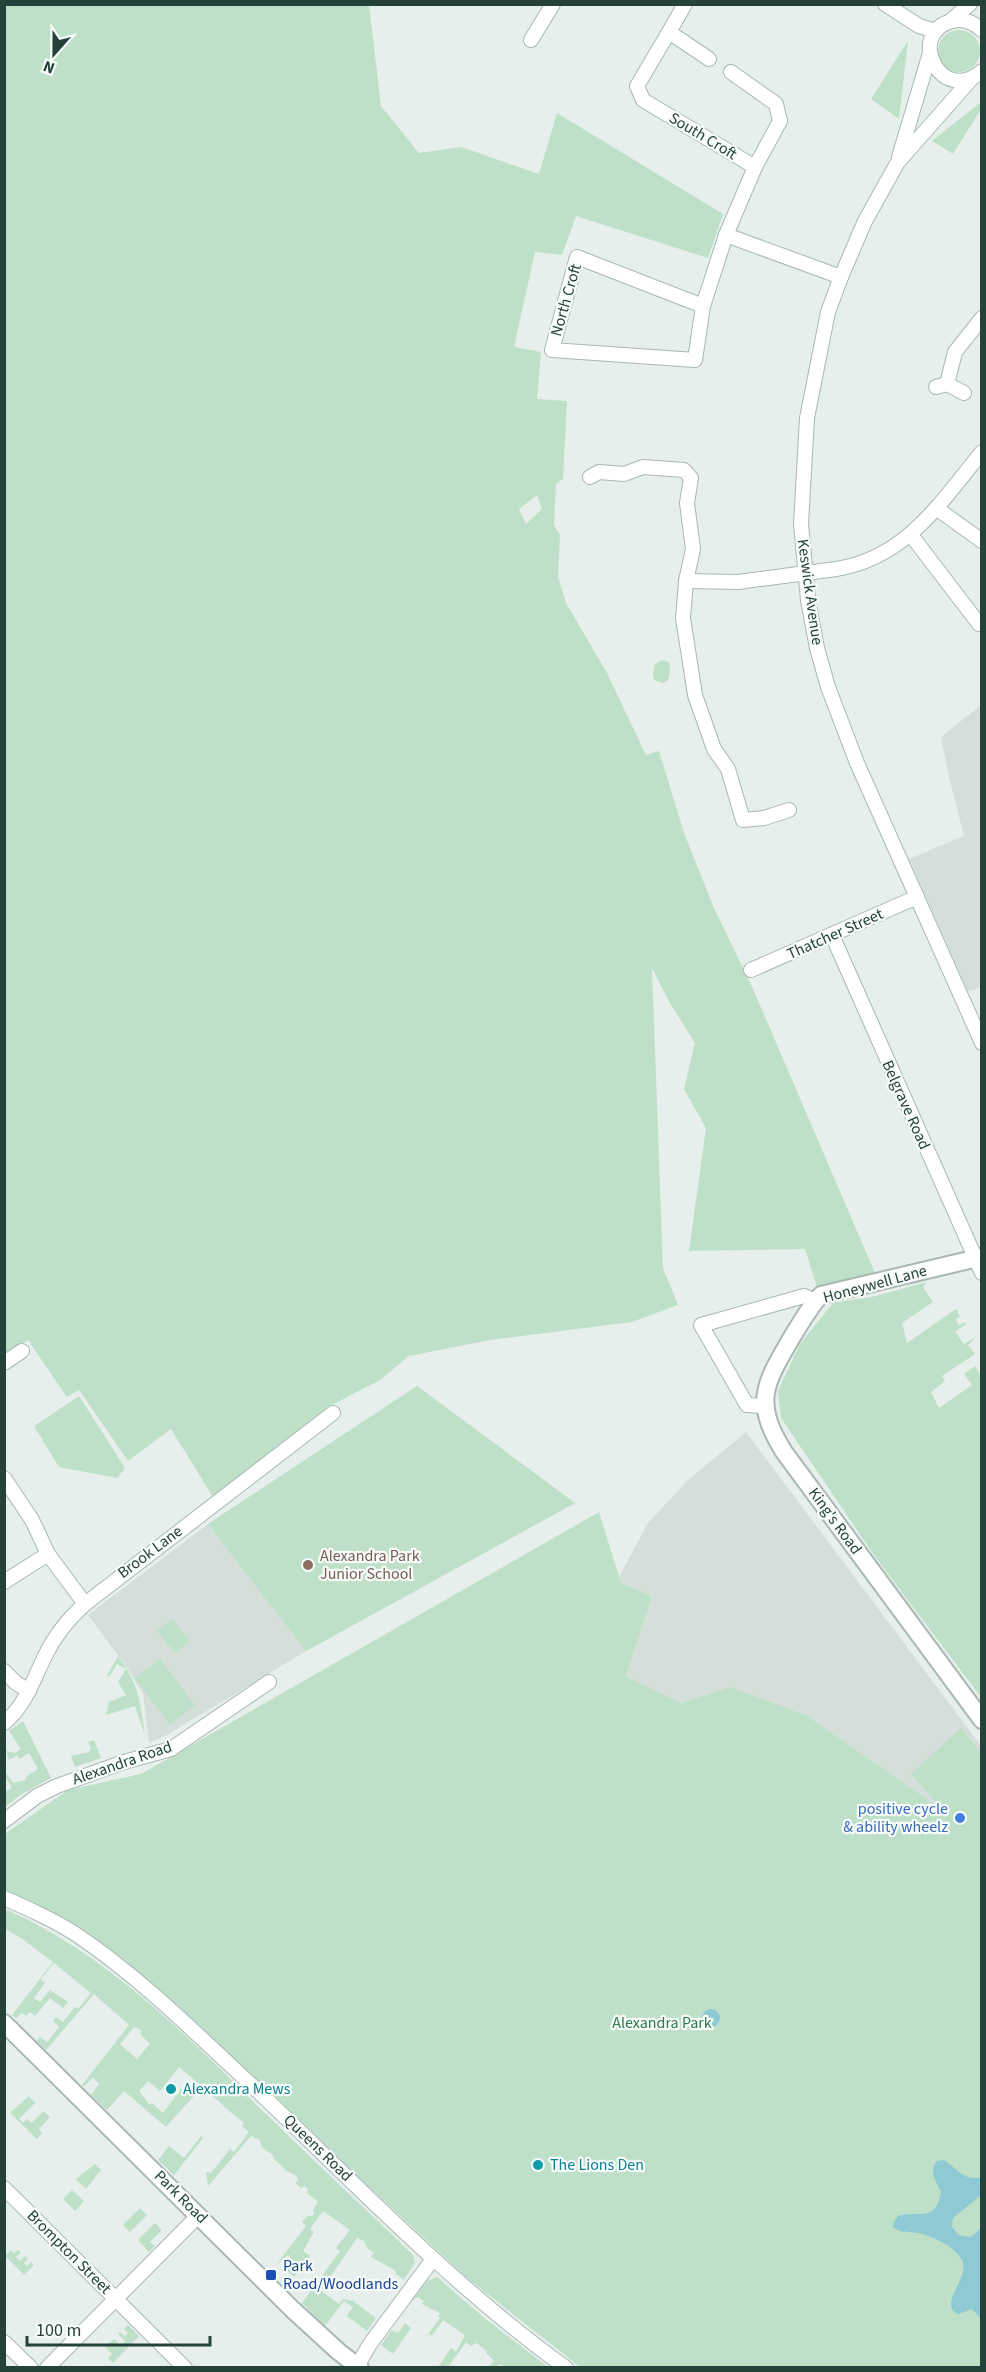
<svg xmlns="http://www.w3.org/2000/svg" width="986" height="2372" font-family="'Source Sans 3',sans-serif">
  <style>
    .built { fill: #d4dfda }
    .green { fill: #bfe0c8; fill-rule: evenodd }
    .water { fill: #8ec9d4 }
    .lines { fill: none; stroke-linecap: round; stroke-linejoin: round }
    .minor-casing { stroke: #a8b8b2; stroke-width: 16 }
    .tertiary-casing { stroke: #a8b8b2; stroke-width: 20 }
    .minor { stroke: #fff; stroke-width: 14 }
    .tertiary { stroke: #fff; stroke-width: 16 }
    .education-dot { fill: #8d6e63; stroke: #f7fbf9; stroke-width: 2 }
    .shop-dot { fill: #3f7fe0; stroke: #f7fbf9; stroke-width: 2 }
    .culture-dot { fill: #0f9aa8; stroke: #f7fbf9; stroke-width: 2 }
    .transit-dot { fill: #1a4fb4; stroke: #f7fbf9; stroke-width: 2 }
    .labels { text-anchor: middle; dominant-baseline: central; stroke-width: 4.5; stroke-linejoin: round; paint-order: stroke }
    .street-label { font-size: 16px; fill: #24423a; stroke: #f7fbf9 }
    .education-label { font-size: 16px; fill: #785e54; stroke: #f7fbf9; text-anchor: start }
    .shop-label { font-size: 16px; fill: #366cbe; stroke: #f7fbf9; text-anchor: end }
    .park-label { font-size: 16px; fill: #2d7a4b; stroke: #f7fbf9 }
    .culture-label { font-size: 16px; fill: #0d838f; stroke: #f7fbf9; text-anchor: start }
    .transit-label { font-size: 16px; fill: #164399; stroke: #f7fbf9; text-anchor: start }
  </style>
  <rect width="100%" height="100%" fill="#e6efeb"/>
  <g class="built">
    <path d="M981,705L982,986L968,992L909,859L964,836L949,777L941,737Z"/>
    <path d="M417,1386L575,1503L306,1651L167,1735L149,1743L143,1694L126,1666L88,1615L208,1524Z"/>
    <path d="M746,1432L981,1746V1785L946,1812L806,1715L730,1687L681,1703L626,1676L652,1596L621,1583L619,1577L648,1523L687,1481Z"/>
  </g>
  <g class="green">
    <path d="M5,5H369L381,106L419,153L461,147L539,174L557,113L723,214L708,258L576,216L562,255L535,252L514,347L541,352L537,399L567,401L563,479L556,484L554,525L560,535L558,577L566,603L606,671L646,755L659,751L684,833L714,908L753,989L875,1273L817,1287L805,1249L689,1251L706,1128L684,1089L695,1043L671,1005L652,968L663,1268L678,1305L632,1322L490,1340L409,1356L380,1380L328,1407L213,1497L171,1429L128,1461L79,1390L67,1397L28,1340L5,1354ZM537,495L542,509L526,524L519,509Z"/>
    <circle cx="959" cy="51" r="21"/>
    <path d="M908,41L899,119L871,99Z"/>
    <path d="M981,102V109L953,154L932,141Z"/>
    <path d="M662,660L669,662L670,672L668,680L663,683L654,680L653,673L655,664Z"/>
    <path d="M926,1282L923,1287L933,1302L902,1323L907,1343L956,1309L960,1316L956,1319L959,1325L965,1322L966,1324L955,1332L964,1344L976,1337L968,1345L975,1354L942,1376L945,1381L931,1392L939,1408L972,1385L964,1374L975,1366L981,1375V1697L876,1558L781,1418L778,1391L800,1344L833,1303L876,1296Z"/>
    <path d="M417,1386L575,1503L306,1651L208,1524Z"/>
    <path d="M79,1396L125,1468L117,1478L59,1467L34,1426Z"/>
    <path d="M599,1512L621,1583L652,1596L626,1676L681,1703L730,1687L806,1715L943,1810L911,1774L961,1728L981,1753V2367H580L466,2277L122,1958L80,1927L40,1906L5,1891V1834L68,1790L141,1774Z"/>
    <path d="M172,1619L190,1641L175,1653L157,1631Z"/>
    <path d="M118,1656C139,1685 140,1700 145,1735L135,1706L106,1715L109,1702L126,1695L118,1682L126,1669L117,1664L109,1677L107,1676Z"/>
    <path d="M160,1659L195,1705L170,1725L135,1678Z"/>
    <path d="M23,1721L51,1778L20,1795L5,1807V1791L11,1789V1786L5,1776L7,1774L13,1783L25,1780L27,1776L38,1769L29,1753L19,1759L17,1755L9,1760L6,1751L15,1753L21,1749L9,1731Z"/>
    <path d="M94,1740L101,1758L75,1767L71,1756L89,1752L91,1748L88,1742Z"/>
    <path d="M7,1910C110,1956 190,2039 269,2117C317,2164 366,2209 413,2255L415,2263L404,2280L396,2274V2271L371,2257L374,2253L367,2248L364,2241L357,2238L328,2280L323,2277L316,2287L339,2304L343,2299L353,2301L376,2318L367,2331L347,2316L353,2307L344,2301L325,2326L302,2303L340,2251L336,2248L350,2230L323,2211L310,2229L314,2232L303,2251L310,2256L294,2277L284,2268L292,2260L288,2255L276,2265L306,2226L302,2222L307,2216H312L314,2213L313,2210L318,2202L307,2193L308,2189L304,2186L301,2188L295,2183L298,2180L297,2176L287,2171L273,2158L274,2156C267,2150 260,2149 260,2140L251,2136L208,2186L206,2172L211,2173L230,2149L234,2152L249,2132L242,2126L244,2123C229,2112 217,2099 202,2087L166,2127L124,2091L107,2110L91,2095L99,2084L93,2078L84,2086L82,2085L129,2025L94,1994L46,2050L37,2041L40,2037L47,2042L59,2027L53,2021L56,2017L63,2022L75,2007L78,2009L91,1993L54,1963L41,1979L45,1983L34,1998L40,2002L50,1990L68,2002L63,2008L50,1998L35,2016L30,2012L26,2016L22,2013L16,2018L12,2015L53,1962L21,1938L5,1929V1915ZM134,2027L141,2030V2035L150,2044L137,2059L120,2044ZM179,2067L200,2085L191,2095L182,2088L163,2113L152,2103L150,2105L139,2091L148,2081L160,2091Z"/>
    <path d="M29,2096L35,2103L19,2119L23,2123L27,2119L32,2123L43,2111L50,2117L39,2129L42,2133L37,2139L10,2113Z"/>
    <path d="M201,2136L203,2138L174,2175L158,2160L169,2146L184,2158Z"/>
    <path d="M95,2164L101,2170L86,2189L76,2179Z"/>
    <path d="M72,2190L84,2201L75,2211L63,2199Z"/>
    <path d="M140,2208L147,2215L130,2232L123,2225Z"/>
    <path d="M155,2223L162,2230L150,2242L155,2246L149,2252L138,2240Z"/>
    <path d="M11,2250L14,2253L18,2250L21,2252L16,2257L20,2261L25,2256L28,2259L24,2263L27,2266L31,2262L34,2265L24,2275L5,2256Z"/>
    <path d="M437,2277L483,2317L548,2367H506L500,2364L497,2367H489L494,2361L486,2353L487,2351L476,2343L471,2346L466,2342L448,2367H438L451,2348L456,2352L465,2335L443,2320L432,2336L430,2334L427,2336L440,2318L438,2316L440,2313L422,2304L424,2301L418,2297L413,2300L427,2281Z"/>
    <path d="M405,2323L411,2328L393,2354L381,2345L392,2330L398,2333Z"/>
    <path d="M128,2325L139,2336L113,2363L108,2358L112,2354L105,2347L114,2339L121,2345L125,2341L118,2334L120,2332L125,2336L128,2333L124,2329Z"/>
  </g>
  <g class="water">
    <circle cx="711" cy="2018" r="9"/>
    <path d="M944,2160C957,2169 965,2182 981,2177L980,2196L953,2218L952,2227L959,2235L971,2237L981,2228V2319L972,2309L958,2314C937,2304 971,2278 962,2260C956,2247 932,2236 919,2233C910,2231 900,2234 893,2227L894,2222L898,2216C920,2210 936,2223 941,2192C936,2181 928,2171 937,2161Z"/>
  </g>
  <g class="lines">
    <g class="minor-casing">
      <g id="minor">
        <path d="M885,4L919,26L936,31"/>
        <path d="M949,22L970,4"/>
        <path d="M982,30C973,22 963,18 952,21C905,33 941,107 982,71"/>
        <path d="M669,32L685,4"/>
        <path d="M531,40L553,4"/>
        <path d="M709,59L669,32L637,86L643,100L755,167L780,121L776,104L731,72"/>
        <path d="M972,78L898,162L865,221L841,277L828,312L807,418L801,524L808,600L817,648L828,687L857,763L982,1043"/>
        <path d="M899,157L930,53"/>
        <path d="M726,235L841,277"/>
        <path d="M703,306L577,257L552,350L695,360L703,306L726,235L755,167"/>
        <path d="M947,384L955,352L982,318"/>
        <path d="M936,387L947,384L964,393"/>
        <path d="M590,477L599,472L624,474L643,467L684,470L691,478L687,503L693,549L686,581L683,618L695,695L714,749L728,769L743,820L764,818L789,810"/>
        <path d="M936,508L982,541"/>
        <path d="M911,535L979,624L982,622"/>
        <path d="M686,581L738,582L836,569C906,558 940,503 982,452"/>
        <path d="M832,935L982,1273"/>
        <path d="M751,970L917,897"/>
        <path d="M4,1363L22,1351"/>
        <path d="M765,1406L747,1405L701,1325L804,1296L815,1301"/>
        <path d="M4,1478L32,1520L48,1554L85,1604"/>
        <path d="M4,1582L48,1554"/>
        <path d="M4,1671L16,1683L29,1691"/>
        <path d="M4,1723C26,1705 33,1680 45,1656C55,1635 68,1619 85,1604L333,1413"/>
        <path d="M4,1821L37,1796L57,1786L124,1762L171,1749L269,1682"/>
        <path d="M4,1898C29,1909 54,1920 77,1935C132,1972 181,2019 229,2064C340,2167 443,2279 566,2368"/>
        <path d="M4,2188L185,2368"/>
        <path d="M4,2342L31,2368"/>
        <path d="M47,2368L199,2215"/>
        <path d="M356,2368L370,2344L433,2259"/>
      </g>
    </g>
    <g class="tertiary-casing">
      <g id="tertiary">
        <path d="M982,1257L821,1295C809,1307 801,1323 792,1337C764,1385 753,1402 784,1452L982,1720"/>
        <path d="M4,2023L292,2309L339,2352L360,2368"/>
      </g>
    </g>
    <use href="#minor" class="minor"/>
    <use href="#tertiary" class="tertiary"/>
  </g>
  <circle class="education-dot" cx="308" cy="1565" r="6"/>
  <circle class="shop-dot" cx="960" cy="1818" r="6"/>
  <g class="culture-dot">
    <circle cx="171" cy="2089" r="6"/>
    <circle cx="538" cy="2165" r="6"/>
  </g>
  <rect class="transit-dot" x="265" y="2269" width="12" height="12" rx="3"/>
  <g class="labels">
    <g class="street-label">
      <text transform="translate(703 136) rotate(31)">South Croft</text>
      <text transform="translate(566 300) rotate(-74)">North Croft</text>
      <text transform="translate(810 592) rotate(82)">Keswick Avenue</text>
      <text transform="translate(835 934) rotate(-24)">Thatcher Street</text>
      <text transform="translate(906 1105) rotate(66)">Belgrave Road</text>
      <text transform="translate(875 1284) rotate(-15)">Honeywell Lane</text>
      <text transform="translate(835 1521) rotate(54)">King's Road</text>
      <text transform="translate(150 1552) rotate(-37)">Brook Lane</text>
      <text transform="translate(122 1763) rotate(-19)">Alexandra Road</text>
      <text transform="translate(318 2148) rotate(44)">Queens Road</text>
      <text transform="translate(181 2197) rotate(45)">Park Road</text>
      <text transform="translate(69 2252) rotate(45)">Brompton Street</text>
    </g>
    <g class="education-label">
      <text x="320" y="1556">Alexandra Park<tspan x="320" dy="18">Junior School</tspan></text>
    </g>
    <g class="shop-label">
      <text x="948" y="1809">positive cycle<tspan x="948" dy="18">&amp; ability wheelz</tspan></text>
    </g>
    <g class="park-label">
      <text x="662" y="2023">Alexandra Park</text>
    </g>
    <g class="culture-label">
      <text x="183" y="2089">Alexandra Mews</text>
      <text x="550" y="2165">The Lions Den</text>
    </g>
    <g class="transit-label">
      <text x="283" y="2266">Park<tspan x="283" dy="18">Road/Woodlands</tspan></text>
    </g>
  </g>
  <rect width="986" height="2372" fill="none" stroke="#24423a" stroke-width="12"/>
  <g transform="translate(54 54) rotate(201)" stroke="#f7fbf9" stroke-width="4.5" paint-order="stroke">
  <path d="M0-4.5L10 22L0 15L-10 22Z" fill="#24423a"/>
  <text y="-9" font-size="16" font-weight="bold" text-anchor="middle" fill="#24423a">N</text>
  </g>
  <path d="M27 2336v9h183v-9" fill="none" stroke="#24423a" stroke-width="3"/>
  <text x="36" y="2336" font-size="18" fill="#24423a" stroke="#f7fbf9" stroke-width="4.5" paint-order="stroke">100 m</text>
</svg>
